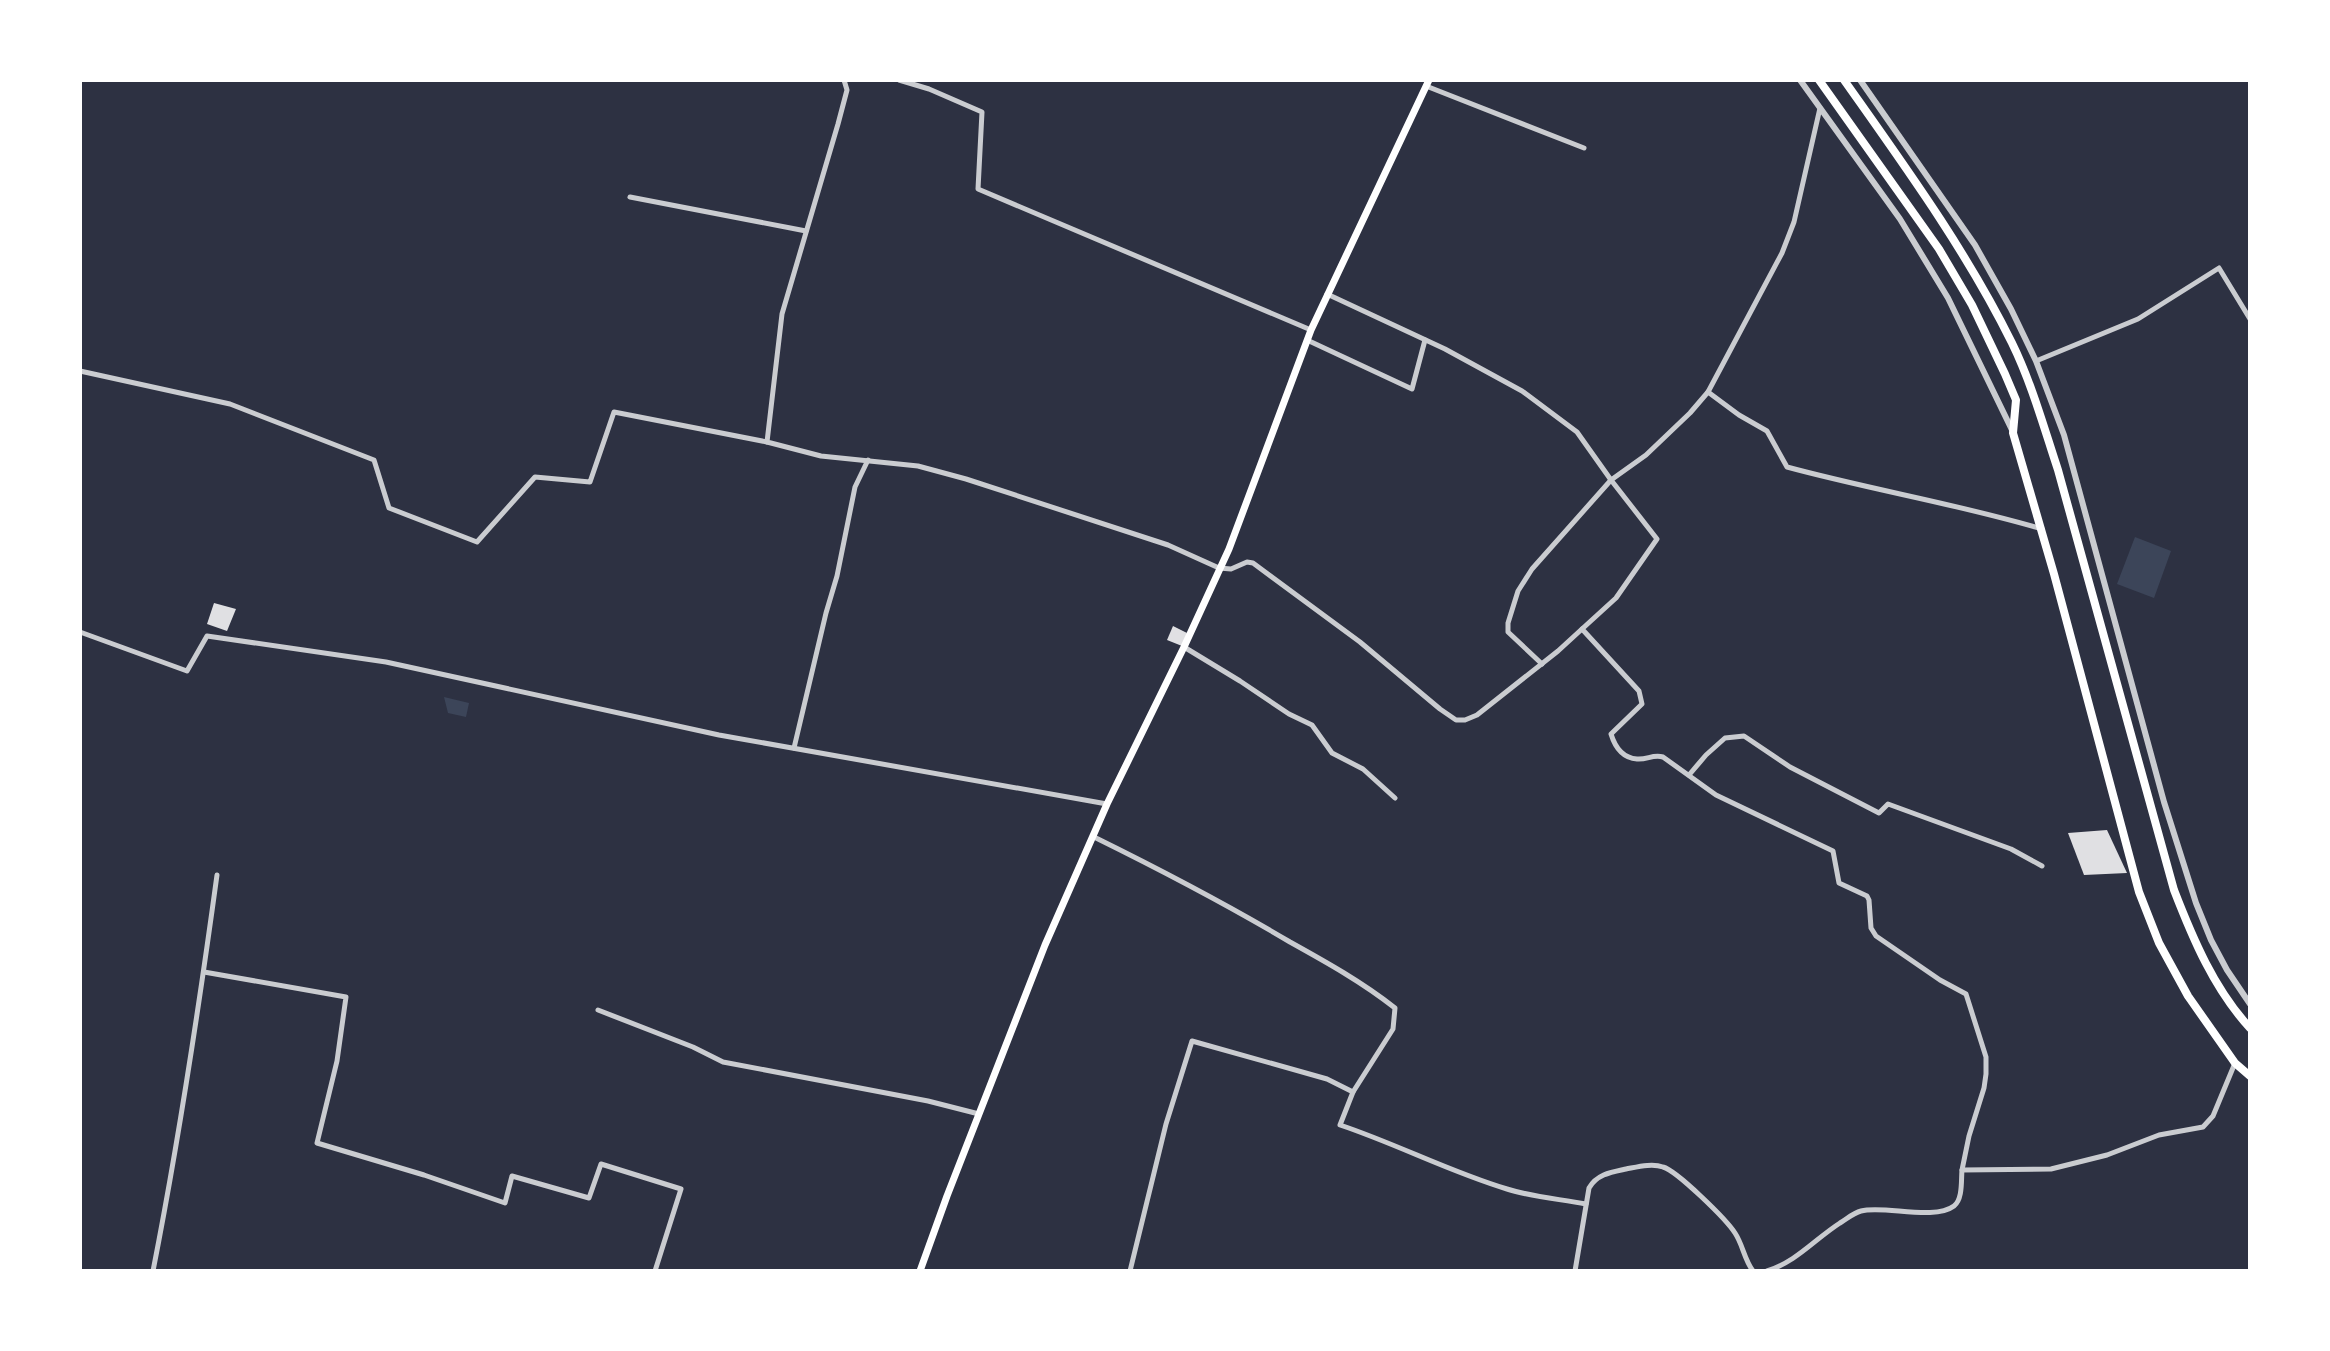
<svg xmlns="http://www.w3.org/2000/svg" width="2330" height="1351" font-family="'Source Sans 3',sans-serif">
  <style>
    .green { fill: #3c4559 }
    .building { fill: #e0e0e3 }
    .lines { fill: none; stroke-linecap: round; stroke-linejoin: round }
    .minor { stroke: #caccd0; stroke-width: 5 }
    .tertiary { stroke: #caccd0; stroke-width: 6 }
    .secondary { stroke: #fff; stroke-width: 7 }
    .trunk { stroke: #fff; stroke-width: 8 }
  </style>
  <rect width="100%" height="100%" fill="#2d3142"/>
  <g class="green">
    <path d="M2135,537L2171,551L2154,598L2117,584Z"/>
    <path d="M444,697L469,703L466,717L448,713Z"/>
  </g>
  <g class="building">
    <path d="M214,603L236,609L227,631L207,624Z"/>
    <path d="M1173,626L1187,633L1182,646L1167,640Z"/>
    <path d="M2107,830L2127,873L2084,875L2068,833Z"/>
  </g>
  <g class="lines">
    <g class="minor">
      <path d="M844,80L847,90L838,124L782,314L767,442L821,456L918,466L966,479L1168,545L1219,568L1231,569L1247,562L1253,563L1360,642L1440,709L1456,720H1465L1477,715L1558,651L1582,629"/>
      <path d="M899,80L929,89L982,112L978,189L1311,330"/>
      <path d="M1426,86L1584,148"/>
      <path d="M630,197L806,231"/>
      <path d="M1327,294L1445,349L1522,391L1577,432L1611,480L1657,539L1616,598L1582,629L1639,691L1642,704L1611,734C1615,747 1622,758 1637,759C1647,760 1653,754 1663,757L1716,795L1833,851L1839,883L1867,896L1869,900L1871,928L1876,936L1940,980L1966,994L1986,1057V1074L1984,1088L1969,1136L1962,1170"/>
      <path d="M1307,340L1412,389L1425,340"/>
      <path d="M2036,361L2138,319L2219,268L2250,319"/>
      <path d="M80,371L230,404L374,460L389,508L477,542L535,477L590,482L614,412L767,442"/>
      <path d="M1708,392L1739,415L1767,431L1787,467C1872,490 1958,504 2042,529"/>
      <path d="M80,632L187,671L207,636L386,662L719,735L1107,804"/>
      <path d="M1184,647L1240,681L1289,714L1312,725L1332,753L1363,769L1395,798"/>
      <path d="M1542,664L1508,632V623L1518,591L1532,569L1611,480L1646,455L1690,413L1708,392L1782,253L1794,222L1820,108"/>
      <path d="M794,748L826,613L837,576L855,487L868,460"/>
      <path d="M1689,775L1706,755L1725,738L1744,736L1790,767L1879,813L1888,804L2011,849L2042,866"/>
      <path d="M1094,837C1161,870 1226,904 1290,942C1326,962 1362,982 1395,1008L1393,1029L1353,1092"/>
      <path d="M204,972L346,997L337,1061L317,1143L424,1175L505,1203L512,1176L589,1198L601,1164L681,1189L655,1271"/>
      <path d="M598,1010L693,1047L723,1062L928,1101L979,1114"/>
      <path d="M153,1271C179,1139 199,1007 217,875"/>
      <path d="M1130,1271L1166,1124L1192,1041L1327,1079L1353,1092L1340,1125C1397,1144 1450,1172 1507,1189C1532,1197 1560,1199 1586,1204"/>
      <path d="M1575,1271L1589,1188C1597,1174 1612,1172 1626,1169C1637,1167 1652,1163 1663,1167C1677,1171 1726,1219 1735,1233C1743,1245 1744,1259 1753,1271"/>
      <path d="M1767,1271C1796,1262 1815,1239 1840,1223C1847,1219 1853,1213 1861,1211C1884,1205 1934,1221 1954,1206C1963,1199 1961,1180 1962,1170L2051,1169L2107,1155L2159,1135L2203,1127L2213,1116L2235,1063"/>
    </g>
    <g class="tertiary">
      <path d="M1800,80L1900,219L1948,298L2012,430"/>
      <path d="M1860,80L1975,245L2011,309L2036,361L2064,435L2164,802L2196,903L2211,940L2227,970L2250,1004"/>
    </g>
    <path class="secondary" d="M920,1271L947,1196L1045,945L1107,804L1184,647L1229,549L1311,330L1429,80"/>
    <g class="trunk">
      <path d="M1819,80L1939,249L1972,305L2005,374L2016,400L2013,433L2054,574L2139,892L2159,943L2188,996L2235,1063L2250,1076"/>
      <path d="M1844,80C1904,165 1966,250 2012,343C2032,384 2044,428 2058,470L2174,890C2193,939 2214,989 2250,1028"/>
    </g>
  </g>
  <rect width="2330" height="1351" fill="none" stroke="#ffffff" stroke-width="164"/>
</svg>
